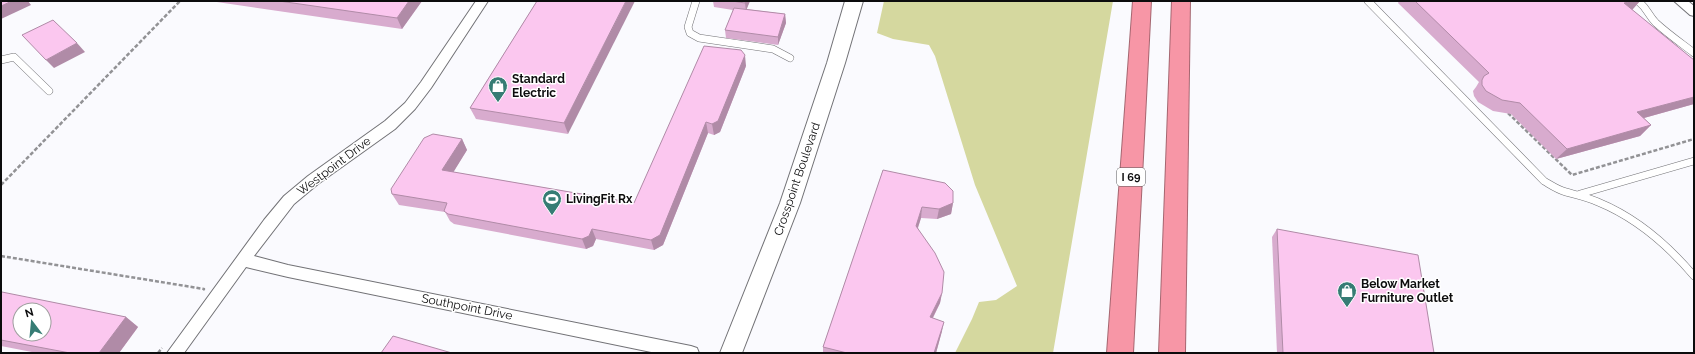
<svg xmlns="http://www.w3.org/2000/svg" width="1695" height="354" font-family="Raleway,sans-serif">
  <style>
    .green { fill: #d5d89f }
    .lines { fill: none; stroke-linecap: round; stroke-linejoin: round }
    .lane-casing { stroke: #727276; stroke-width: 8 }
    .street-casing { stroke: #727276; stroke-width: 2 }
    .secondary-casing { stroke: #727276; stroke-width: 2 }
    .highway-casing { stroke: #a56670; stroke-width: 2 }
    .path { stroke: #929295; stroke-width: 2.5; stroke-dasharray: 4 2; stroke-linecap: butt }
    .lane { stroke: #fff; stroke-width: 7 }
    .street { fill: #fff; fill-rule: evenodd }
    .secondary { fill: #fff; fill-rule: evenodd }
    .highway { fill: #f796a6; fill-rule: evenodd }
    .wall { fill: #d8abce }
    .shaded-wall { fill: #b08ba7 }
    .building { fill: #fbc7ef; stroke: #b08ba7; fill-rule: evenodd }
    .labels { text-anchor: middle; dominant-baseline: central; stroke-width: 3; stroke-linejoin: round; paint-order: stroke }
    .shield { fill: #fff; stroke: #555556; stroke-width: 1 }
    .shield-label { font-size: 11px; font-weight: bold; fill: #0c0c0d }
    .poi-label { font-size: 12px; font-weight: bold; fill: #0c0c0d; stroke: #fff; text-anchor: start }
    .street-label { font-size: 12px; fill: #0c0c0d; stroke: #fff }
  </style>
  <rect width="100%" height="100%" fill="#fafafe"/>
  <path class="green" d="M884,1H1113L1053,353H955L972,319L979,302L996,300L1017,286L975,185L935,56L929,45L893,39L877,33Z"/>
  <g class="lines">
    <g class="lane-casing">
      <g id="lane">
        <path d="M696,1L688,27L690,33L699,38L773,49L790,58"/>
        <path d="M1368,1L1544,181C1551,185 1558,190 1566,192C1577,195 1587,197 1598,202C1637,218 1667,244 1694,276"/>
        <path d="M1638,1C1648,9 1648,15 1656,23C1668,34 1681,43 1694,53"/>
        <path d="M1,60L14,57L49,91"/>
        <path d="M1580,194L1694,161"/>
      </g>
    </g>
    <g class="street-casing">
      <g id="street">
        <path d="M476,1H488L431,88L415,109L395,129L318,184L294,204L254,256L288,265L691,346L697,348L699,353H656L288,277L246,267L184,353H167L264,220L284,196L308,176L385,121L405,103L421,82Z"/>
        <path d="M1674,1H1688L1694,6V16L1690,15Z"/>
      </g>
    </g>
    <g class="secondary-casing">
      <path id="secondary" d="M845,1H863L845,63L800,203L742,353H720L780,203L827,63Z"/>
    </g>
    <g class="highway-casing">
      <g id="highway">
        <path d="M1133,1H1151L1133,353H1107Z"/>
        <path d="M1172,1H1190L1185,353H1159Z"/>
      </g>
    </g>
    <g class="path">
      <path d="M1508,113L1572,175L1694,139"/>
      <path d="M1,185L180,1"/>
      <path d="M1,256L204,289L203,290"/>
      <path d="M158,353L162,348"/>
    </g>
    <use href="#lane" class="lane"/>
    <use href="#street" class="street"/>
    <use href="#secondary" class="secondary"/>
    <use href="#highway" class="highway"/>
  </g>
  <g class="wall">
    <path d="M210,1H422L402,29Z"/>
    <path d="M537,1L568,134L476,119L470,108Z"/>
    <path d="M713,1H750L746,9L785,14L786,23L778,45L726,38L725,30L733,10L714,7Z"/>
    <path d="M1399,1H1640L1632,10L1694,60V104L1644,118L1651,125L1640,136L1556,159L1511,114L1493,111L1478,102L1474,96L1473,91L1476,87L1479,82L1398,3Z"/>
    <path d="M746,66L720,132L714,135L708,133L663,245L654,250L596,239L593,246L586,249L454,224L450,221L445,212L399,205L392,194L462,139L467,150L453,172L634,203Z"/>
    <path d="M883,170L953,203L951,214L937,219L921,218L918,228L942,293L940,303L933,318L942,331L936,353H823V347Z"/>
    <path d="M1277,229L1434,353H1277L1272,237Z"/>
    <path d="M1,293L126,317L138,327L119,353H37L1,346Z"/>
  </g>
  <g class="shaded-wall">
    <path d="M12,1H28L31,5L1,19V6Z"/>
    <path d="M409,1H422L402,29L397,18Z"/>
    <path d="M626,1H635L568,134L564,123Z"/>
    <path d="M745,1H750L746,11L745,3Z"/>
    <path d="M1633,1H1640L1632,10L1624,3Z"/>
    <path d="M785,14L786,23L778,45V37Z"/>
    <path d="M77,43L85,52L54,68L46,60Z"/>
    <path d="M745,55L746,66L720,132L714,135L712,124Z"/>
    <path d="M1694,97V104L1626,123L1637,112Z"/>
    <path d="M706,122L708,133L663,245L654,250L651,240Z"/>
    <path d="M1651,125L1640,136L1556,159L1567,149Z"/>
    <path d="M462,139L467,150L448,181L442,170Z"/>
    <path d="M953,203L951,214L937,219L939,209Z"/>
    <path d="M922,207L921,218L915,236L916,226Z"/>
    <path d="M592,229L596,239L593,246L586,249L582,239Z"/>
    <path d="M942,293L940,303L928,327L930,317Z"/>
    <path d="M126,317L138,327L119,353H99Z"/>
    <path d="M944,322L942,331L936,353H934Z"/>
  </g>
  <g class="building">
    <path d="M1,1H12L1,6Z"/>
    <path d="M279,1H409L397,18Z"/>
    <path d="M537,1H626L564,123L470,108Z"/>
    <path d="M732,1H745V3Z"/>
    <path d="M1415,1H1633L1624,3L1694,60V97L1637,112L1651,125L1567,149L1520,103L1502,100L1486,91L1482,85V80L1484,76L1489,73Z"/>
    <path d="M734,8L785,14L778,37L725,30Z"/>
    <path d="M53,20L77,43L46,60L22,35Z"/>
    <path d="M704,46L741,50L745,55L718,121L712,124L706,122L660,235L651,240L592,229L589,236L582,239L448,214L444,211L447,203L392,194L391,189L424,138L433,134L462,139L442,170L634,203Z"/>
    <path d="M883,170L945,183L953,191V203L939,209L922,207L916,226L935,253L944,272L942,293L930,317L944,322L934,353H847L823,347Z"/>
    <path d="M1277,229L1418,255L1434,353H1283Z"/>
    <path d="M2,292L126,317L99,353H70L1,340V293ZM20,310H44V334H20Z"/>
    <path d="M393,336L452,353H381Z"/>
  </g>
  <defs>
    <g id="shop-pin" transform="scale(1)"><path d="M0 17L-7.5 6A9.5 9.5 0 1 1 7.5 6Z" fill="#367c74" stroke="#fff"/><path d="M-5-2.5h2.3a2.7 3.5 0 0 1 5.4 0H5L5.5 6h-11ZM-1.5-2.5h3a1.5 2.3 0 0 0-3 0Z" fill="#fff"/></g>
    <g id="stadium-pin" transform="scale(1)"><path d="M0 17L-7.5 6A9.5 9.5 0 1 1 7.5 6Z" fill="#367c74" stroke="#fff"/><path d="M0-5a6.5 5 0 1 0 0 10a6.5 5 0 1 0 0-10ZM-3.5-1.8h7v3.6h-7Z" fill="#fff"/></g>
  </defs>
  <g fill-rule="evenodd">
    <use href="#shop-pin" x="498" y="86"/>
    <use href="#stadium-pin" x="552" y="199"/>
    <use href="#shop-pin" x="1347" y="291"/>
  </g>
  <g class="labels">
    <rect class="shield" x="1117" y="168" width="28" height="18" rx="3"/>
    <g class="shield-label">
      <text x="1131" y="177">I 69</text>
    </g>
    <g class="poi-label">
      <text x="512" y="79">Standard<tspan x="512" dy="14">Electric</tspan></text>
      <text x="566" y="199">LivingFit Rx</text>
      <text x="1361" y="284">Below Market<tspan x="1361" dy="14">Furniture Outlet</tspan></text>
    </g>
    <g class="street-label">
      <text transform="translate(334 166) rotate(-37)">Westpoint Drive</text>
      <text transform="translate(797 179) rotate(-71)">Crosspoint Boulevard</text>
      <text transform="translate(467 307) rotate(11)">Southpoint Drive</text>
    </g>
  </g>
  <rect width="1695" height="354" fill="none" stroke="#0c0c0d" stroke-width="4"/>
  <g transform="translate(32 322) rotate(344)"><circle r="19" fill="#ffffff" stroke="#9e9e9e"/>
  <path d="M0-3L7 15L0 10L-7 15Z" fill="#367c74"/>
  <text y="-6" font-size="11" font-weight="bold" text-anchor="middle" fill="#0c0c0d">N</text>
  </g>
</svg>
